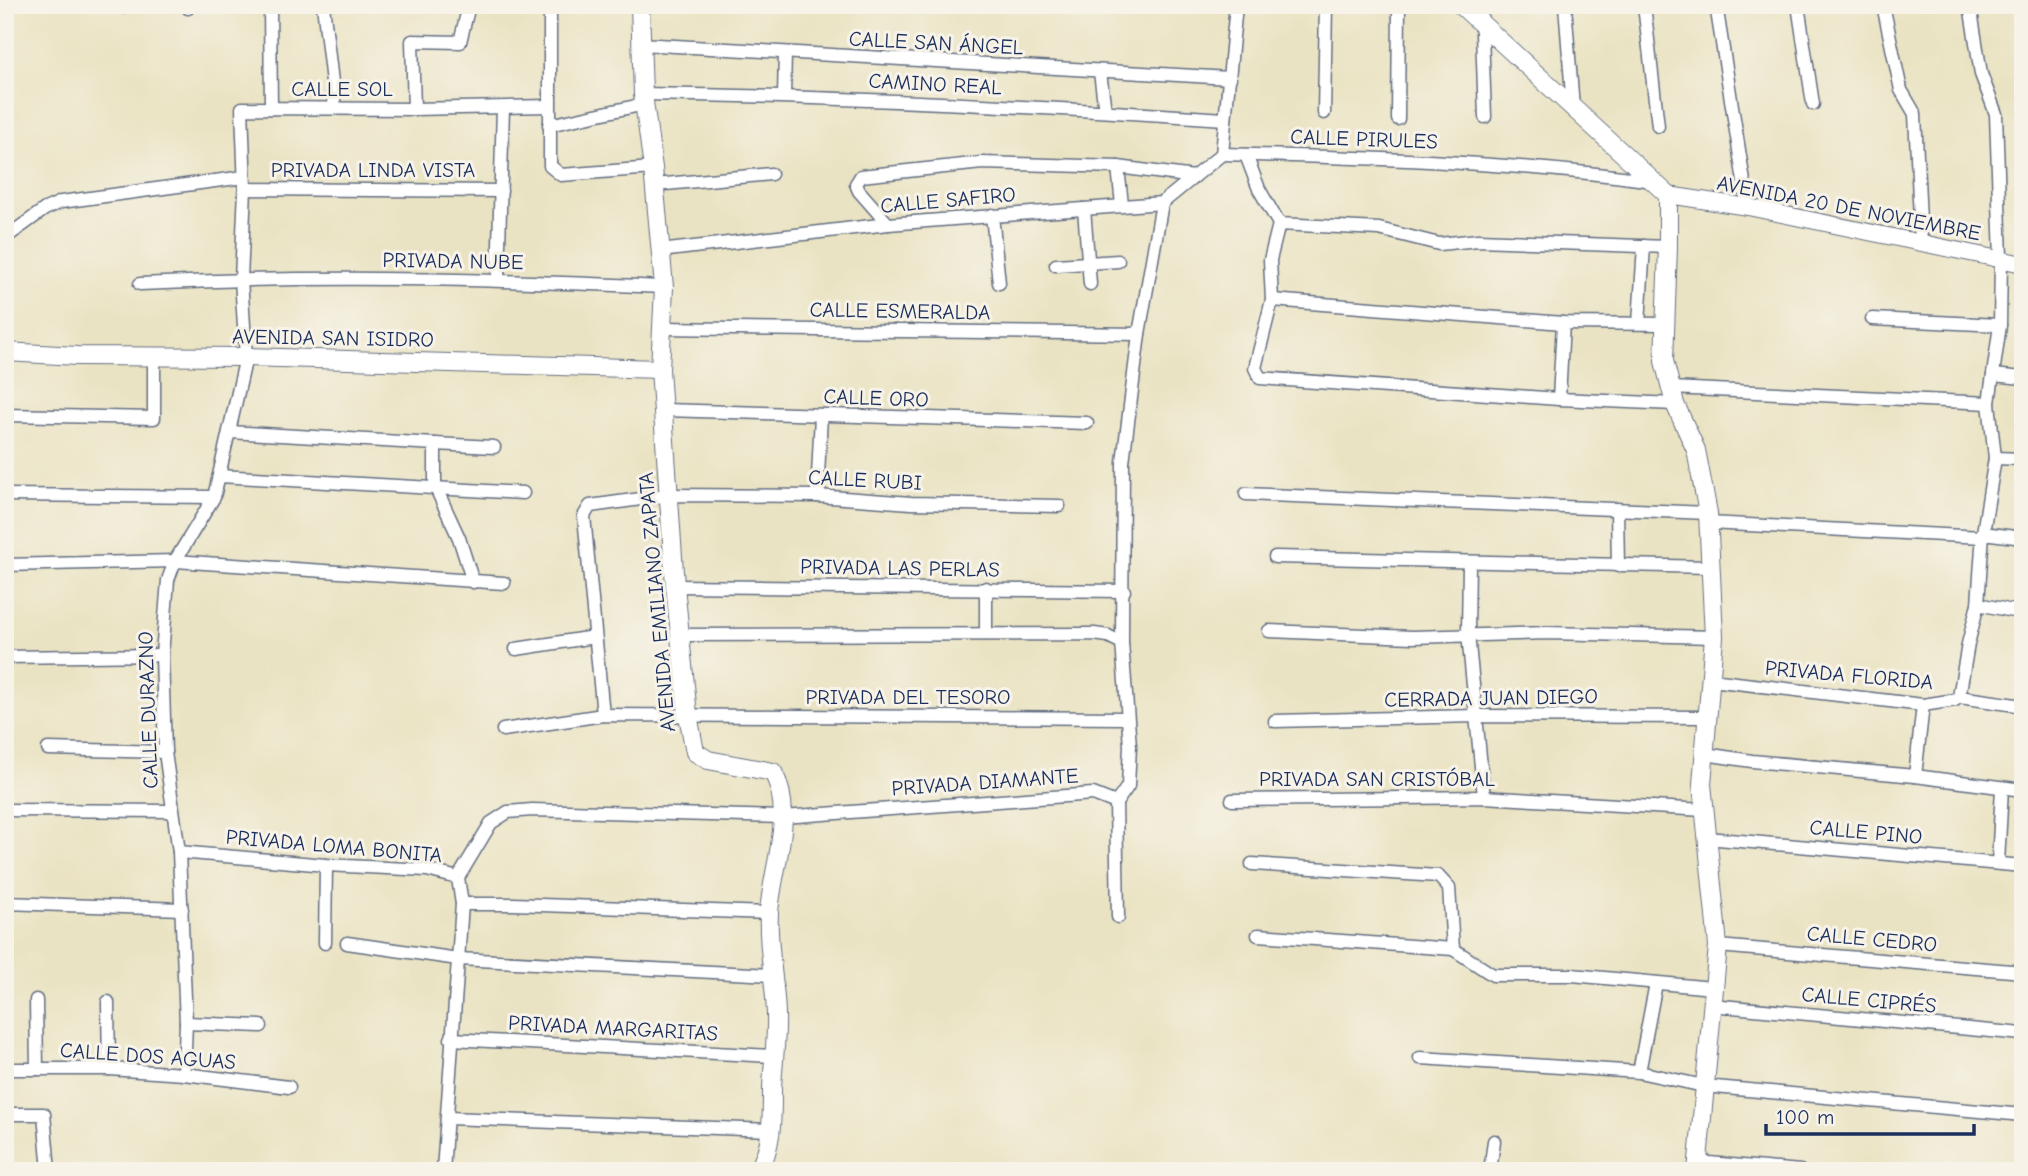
<svg xmlns="http://www.w3.org/2000/svg" width="2028" height="1176" font-family="'Comic Neue',sans-serif">
  <style>
    .lines { fill: none; stroke-linecap: round; stroke-linejoin: round }
    .minor-casing { stroke: #636e81; stroke-width: 15 }
    .tertiary-casing { stroke: #636e81; stroke-width: 18 }
    .secondary-casing { stroke: #636e81; stroke-width: 20 }
    .minor { stroke: #fff; stroke-width: 12 }
    .tertiary { stroke: #fff; stroke-width: 16 }
    .secondary { stroke: #fff; stroke-width: 18 }
    .labels { text-anchor: middle; dominant-baseline: central; stroke-width: 6; stroke-linejoin: round; paint-order: stroke }
    .street-label { font-size: 21px; fill: #1b2f5e; stroke: #f7f3e8 }
  </style>
  <rect width="100%" height="100%" fill="#f7f3e8"/>
  <filter id="ink" filterUnits="userSpaceOnUse"><feTurbulence type="fractalNoise" baseFrequency=".0143" numOctaves="2"/><feDisplacementMap in="SourceGraphic" scale="14" xChannelSelector="R" yChannelSelector="G"/><feConvolveMatrix kernelMatrix="1 2 1 2 8 2 1 2 1" color-interpolation-filters="sRGB"/></filter>
  <filter id="wash" filterUnits="userSpaceOnUse"><feTurbulence type="fractalNoise" baseFrequency=".00686" numOctaves="4" result="noise"/><feDisplacementMap in="SourceGraphic" scale="28" xChannelSelector="R" yChannelSelector="G"/><feGaussianBlur stdDeviation="1.57" result="paint"/><feColorMatrix in="noise" values="0 0 0 0 0 0 0 0 0 0 0 0 0 0 0 0 0 1.4 0 .05"/><feComposite in="paint" operator="in"/></filter>
  <g filter="url(#wash)">
    <rect width="100%" height="100%" fill="#eae3c3"/>
  </g>
  <g filter="url(#ink)">
    <g class="lines">
      <g class="minor-casing">
        <g id="minor">
          <path d="M124,5V7"/>
          <path d="M187,5L188,8"/>
          <path d="M270,5L271,108"/>
          <path d="M323,5L335,108"/>
          <path d="M550,5V166L561,175L653,168"/>
          <path d="M1481,5L1485,117"/>
          <path d="M1565,5L1573,108"/>
          <path d="M1644,5L1658,126"/>
          <path d="M1716,5L1748,207"/>
          <path d="M1798,5L1813,104"/>
          <path d="M1883,5L1901,90L1915,114L1921,242"/>
          <path d="M640,44L1230,78"/>
          <path d="M1100,72L1105,111"/>
          <path d="M643,94C837,97 1031,106 1225,119"/>
          <path d="M784,96L785,53"/>
          <path d="M414,109L412,41L460,42L469,5"/>
          <path d="M1324,113L1326,5"/>
          <path d="M1398,119L1399,5"/>
          <path d="M549,125L645,104"/>
          <path d="M1222,154C1366,158 1510,161 1653,181"/>
          <path d="M1222,154L1236,5"/>
          <path d="M1246,155L1259,189L1279,224L1270,260L1272,300L1255,368L1260,378L1559,399L1675,404"/>
          <path d="M1118,167L1122,205"/>
          <path d="M655,185L771,174"/>
          <path d="M245,189L501,191"/>
          <path d="M1084,209L1090,284"/>
          <path d="M992,215L999,283"/>
          <path d="M888,224L859,191L856,184L861,176L982,163L1118,167L1194,177"/>
          <path d="M1279,224L1379,229L1439,244L1478,240L1668,247"/>
          <path d="M5,238L45,209L61,202L244,177"/>
          <path d="M660,251L888,224L1162,203L1222,154"/>
          <path d="M1056,265L1118,261"/>
          <path d="M498,279L503,108"/>
          <path d="M140,284C315,275 489,279 664,287"/>
          <path d="M1272,300L1563,323L1665,324"/>
          <path d="M1872,319L2000,325"/>
          <path d="M1639,323L1644,246"/>
          <path d="M662,328L1139,334"/>
          <path d="M1993,375L2023,378"/>
          <path d="M1671,388L1989,403"/>
          <path d="M1559,399L1563,323"/>
          <path d="M664,410L1087,423"/>
          <path d="M5,415L154,418V358"/>
          <path d="M229,432L435,444V486L459,538L473,582"/>
          <path d="M435,444L494,447"/>
          <path d="M1995,458L2023,459"/>
          <path d="M219,476L523,493"/>
          <path d="M1246,494L1708,513"/>
          <path d="M5,495L214,497"/>
          <path d="M817,496L821,415"/>
          <path d="M1617,509L1618,566"/>
          <path d="M1708,523L1983,537"/>
          <path d="M1983,533L2023,538"/>
          <path d="M1275,557L1709,567"/>
          <path d="M1469,563L1468,634L1484,797"/>
          <path d="M5,565L175,561L504,583"/>
          <path d="M675,586L1124,591"/>
          <path d="M986,588V634"/>
          <path d="M1978,604L2023,613"/>
          <path d="M1269,631L1412,637L1547,633L1714,637"/>
          <path d="M680,635L1094,634L1108,636L1122,643L1130,746L1128,786L1116,803"/>
          <path d="M1122,643L1123,462L1139,334L1162,203"/>
          <path d="M516,649L594,637"/>
          <path d="M5,657L162,655"/>
          <path d="M1711,680L1923,705L1955,700L1959,697L2023,706"/>
          <path d="M1959,697L1968,644L1978,604L1983,533L1995,458L1989,403L2000,325L2001,259L1996,114L1981,74L1970,5"/>
          <path d="M603,715L584,516L590,506L670,495L817,496L911,503L1059,506"/>
          <path d="M1275,721L1475,716L1708,717"/>
          <path d="M503,730L603,715L1127,718"/>
          <path d="M48,749L165,752"/>
          <path d="M1705,754L1752,761L1915,776L2023,790"/>
          <path d="M1915,776L1923,705"/>
          <path d="M1232,800L1484,797L1704,810"/>
          <path d="M1116,803L1118,917"/>
          <path d="M5,810L172,811"/>
          <path d="M1707,838L2023,866"/>
          <path d="M179,852L326,865L427,870L458,878L462,904L443,1171"/>
          <path d="M1998,863L2002,788"/>
          <path d="M1252,864L1438,876L1449,888L1453,949"/>
          <path d="M458,878L491,823L508,812L532,810L783,817L1093,794L1116,803"/>
          <path d="M5,903L182,909"/>
          <path d="M462,904H513L769,913"/>
          <path d="M1258,935L1453,949L1493,975H1572L1713,988"/>
          <path d="M325,943L326,865"/>
          <path d="M347,943L458,959L773,975"/>
          <path d="M1718,946L2023,972"/>
          <path d="M1656,983L1639,1072L1704,1086L2023,1115"/>
          <path d="M36,1000L37,1069"/>
          <path d="M108,1002L109,1069"/>
          <path d="M1711,1005L2023,1034"/>
          <path d="M186,1023L261,1026"/>
          <path d="M451,1039L773,1056"/>
          <path d="M1420,1058L1639,1072"/>
          <path d="M5,1069H109L184,1074L289,1087"/>
          <path d="M184,1074L186,1023L179,852L165,752L162,655L168,580L175,561L214,497L246,357L241,279L245,189L242,108L414,109L549,106"/>
          <path d="M5,1114H44L49,1171"/>
          <path d="M448,1118L771,1130"/>
          <path d="M1698,1162L1800,1171"/>
          <path d="M1490,1171L1494,1141"/>
        </g>
      </g>
      <g class="tertiary-casing">
        <path id="tertiary" d="M1668,195L1748,207L2023,264"/>
      </g>
      <g class="secondary-casing">
        <g id="secondary">
          <path d="M640,5L643,94L653,168L664,287L660,369L675,586L688,715L695,752L708,760L773,772C796,815 772,867 769,913C767,947 775,980 776,1014C777,1038 773,1064 772,1088C772,1116 773,1146 758,1171"/>
          <path d="M1461,5L1668,195V247L1664,361L1675,404L1696,450L1708,513L1714,637L1702,784L1718,946L1697,1171"/>
          <path d="M5,352L77,356L246,357L660,369"/>
        </g>
      </g>
      <use href="#minor" class="minor"/>
      <use href="#tertiary" class="tertiary"/>
      <use href="#secondary" class="secondary"/>
    </g>
  </g>
  <g class="labels">
    <g class="street-label">
      <text transform="translate(936 43) rotate(3)">CALLE SAN ÁNGEL</text>
      <text transform="translate(935 84) rotate(3)">CAMINO REAL</text>
      <text x="342" y="89">CALLE SOL</text>
      <text transform="translate(1364 139) rotate(2)">CALLE PIRULES</text>
      <text x="373" y="170">PRIVADA LINDA VISTA</text>
      <text transform="translate(948 200) rotate(-5)">CALLE SAFIRO</text>
      <text transform="translate(1849 208) rotate(11)">AVENIDA 20 DE NOVIEMBRE</text>
      <text transform="translate(453 261) rotate(1)">PRIVADA NUBE</text>
      <text transform="translate(900 311) rotate(1)">CALLE ESMERALDA</text>
      <text transform="translate(333 338) rotate(1)">AVENIDA SAN ISIDRO</text>
      <text transform="translate(876 398) rotate(2)">CALLE ORO</text>
      <text transform="translate(865 480) rotate(3)">CALLE RUBI</text>
      <text transform="translate(900 568) rotate(1)">PRIVADA LAS PERLAS</text>
      <text transform="translate(657 602) rotate(-95)">AVENIDA EMILIANO ZAPATA</text>
      <text transform="translate(1849 675) rotate(5)">PRIVADA FLORIDA</text>
      <text x="908" y="697">PRIVADA DEL TESORO</text>
      <text transform="translate(1491 698) rotate(-1)">CERRADA JUAN DIEGO</text>
      <text transform="translate(148 710) rotate(-92)">CALLE DURAZNO</text>
      <text x="1377" y="779">PRIVADA SAN CRISTÓBAL</text>
      <text transform="translate(985 782) rotate(-4)">PRIVADA DIAMANTE</text>
      <text transform="translate(1866 832) rotate(5)">CALLE PINO</text>
      <text transform="translate(334 846) rotate(5)">PRIVADA LOMA BONITA</text>
      <text transform="translate(1872 939) rotate(5)">CALLE CEDRO</text>
      <text transform="translate(1869 1000) rotate(5)">CALLE CIPRÉS</text>
      <text transform="translate(613 1028) rotate(3)">PRIVADA MARGARITAS</text>
      <text transform="translate(148 1056) rotate(4)">CALLE DOS AGUAS</text>
    </g>
  </g>
  <rect width="2028" height="1176" fill="none" stroke="#f7f3e8" stroke-width="28"/>
  <path d="M1766 1124v10h208v-10" fill="none" stroke="#1b2f5e" stroke-width="3.5"/>
  <text x="1776" y="1124" font-size="21" fill="#1b2f5e" stroke="#f7f3e8" stroke-width="5" paint-order="stroke">100 m</text>
</svg>
